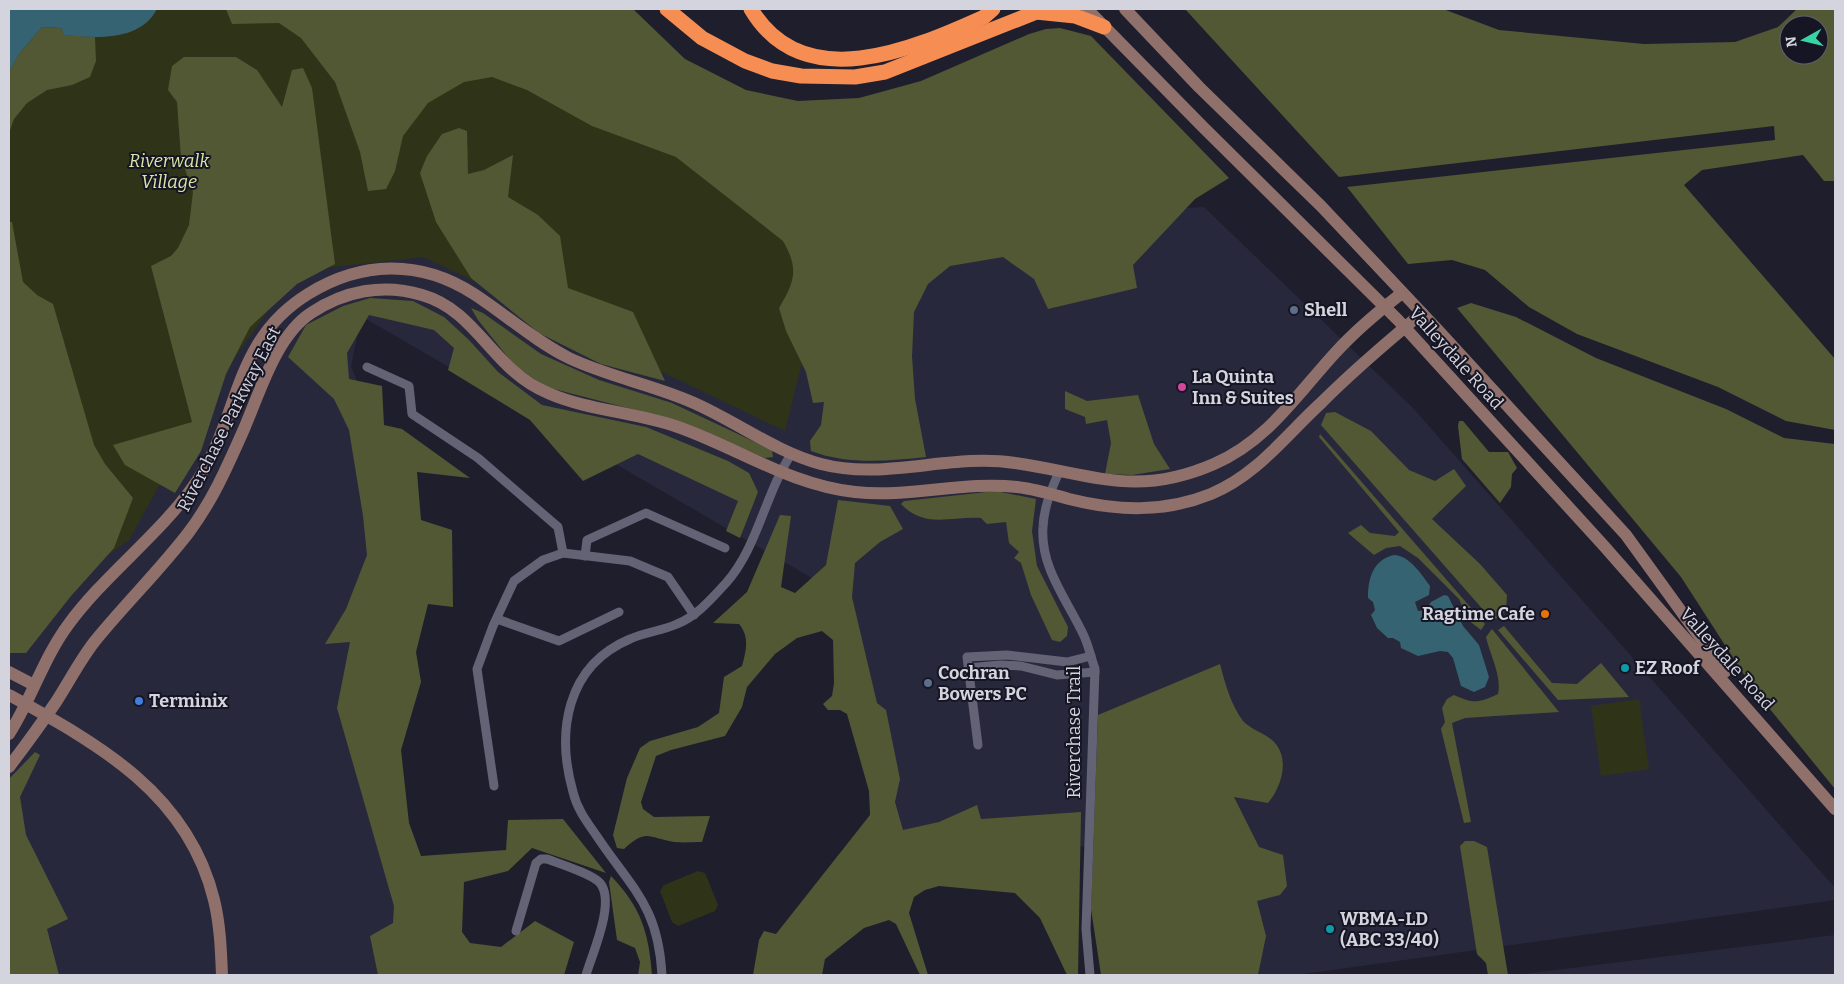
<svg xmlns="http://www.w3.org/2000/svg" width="1844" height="984" font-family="Bitter,serif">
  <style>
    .built { fill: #28283c }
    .green { fill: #2f3419 }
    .forest { fill: #525834; fill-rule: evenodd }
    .water { fill: #356371 }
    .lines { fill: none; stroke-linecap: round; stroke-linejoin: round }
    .street { stroke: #646375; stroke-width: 9 }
    .secondary { stroke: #90706b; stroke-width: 12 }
    .highway { stroke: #f68d53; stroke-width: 15 }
    .service-dot { fill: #5c6f8a; stroke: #161523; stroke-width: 2 }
    .hotel-dot { fill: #d1479c; stroke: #161523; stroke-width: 2 }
    .food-dot { fill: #e8710a; stroke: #161523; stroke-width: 2 }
    .culture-dot { fill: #0f9aa8; stroke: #161523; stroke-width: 2 }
    .shop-dot { fill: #3f7fe0; stroke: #161523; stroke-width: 2 }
    .labels { text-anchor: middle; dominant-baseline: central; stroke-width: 4; stroke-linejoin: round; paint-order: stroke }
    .park-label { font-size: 18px; font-style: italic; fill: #dae7a6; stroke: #161523 }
    .poi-label { font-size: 18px; font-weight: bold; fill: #d4d4de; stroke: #161523; text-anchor: start }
    .street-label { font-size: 18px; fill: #d4d4de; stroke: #161523 }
  </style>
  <rect width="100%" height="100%" fill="#1f1e2d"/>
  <g class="built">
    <path d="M9,9L855,224L1204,207L1413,408L1835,888V900L1297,975H1261L1152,851L900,835L841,595L361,316L351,366L430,560L380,665L426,975H9Z"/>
    <path d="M1835,935V975H1517Z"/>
  </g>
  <g class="green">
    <path d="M9,9H319L848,177L785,431L424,257L296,271L214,387L129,540L59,590L9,256Z"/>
    <path d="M1639,699L1649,769L1601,776L1591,706Z"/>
    <path d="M698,871L705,873L718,905L715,911L678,926L672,922L660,891L664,885Z"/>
  </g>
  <g class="forest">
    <path d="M226,9H633L685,59L746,90L798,101L859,98L921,81L1029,34L1046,29L1060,28L1091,36L1229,178L1195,199L1133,265L1137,288L1048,309L1034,279L1003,257L950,266L928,284L914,312L912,356L915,399L926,457C887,461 848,465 811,451L810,441L821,425L824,402L813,403L806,372L786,331L779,308C795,281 799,269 783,241L676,157L592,126L527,90L492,77L464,82L428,103L403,136L395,171L386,189L368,191L360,152L335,82L301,38L279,23L232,24Z"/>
    <path d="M1185,9H1443L1499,30L1644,44L1735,42L1778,27L1797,9H1835V181H1824L1803,155L1702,170L1684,185L1835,359V430L1786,421L1718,387L1577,334L1529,307L1485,270L1452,260L1408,264L1347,187L1775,140L1774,126L1339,177ZM1789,25H1819V55H1789Z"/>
    <path d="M42,27L61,28L64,35L95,37L96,61L90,77L72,85L47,90L27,103L14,119L9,133V72L19,54Z"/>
    <path d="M184,57H236L257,70L282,107L292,70L303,68L312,88L335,264L297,284L250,327L226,374L201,451L175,493L125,465L113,445L192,422L151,266L171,256L178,248L189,225L193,192L181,158L177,102L168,90L172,66Z"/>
    <path d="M459,128L467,131L468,174L484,170L513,155L508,197L538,215L560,236L568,288L633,312L665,381L601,364L539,333L471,278L436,222L420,173L427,156L442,134Z"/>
    <path d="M9,222H12L23,282L37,295L53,304L94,445L105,464L133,498L114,548L71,596L26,653H9Z"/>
    <path d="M370,298L413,301L444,317L469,340L498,372L542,405L646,427L728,461L749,473L758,492L740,538L726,531L738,501L638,454L583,481L530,420L448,370L454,348L434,330L369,315L347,353L349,379L382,386L384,425L402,429L470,478L417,472L421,520L452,530L453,607L428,604L416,652L421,682L401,750L409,823L421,856L506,850L508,820L563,819L606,873L532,848L508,871L464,882L462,932L470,943L501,947L535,921L574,942L564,975H378L370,936L393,923L394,906L337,708L350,642L325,644L346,609L367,555L363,516L349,430L334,399L288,357L306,325L343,306Z"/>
    <path d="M1471,303L1516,317L1596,358L1726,409L1784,438L1835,444V789L1752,687L1681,577L1457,308Z"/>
    <path d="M471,308L483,313L541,354L599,380L672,403L772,450L773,457L765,458L674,420L546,387L514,365L478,320Z"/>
    <path d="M1065,391L1087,401L1138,395L1154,444L1170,469L1132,475L1105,474L1111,443L1107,420L1086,424L1085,417L1065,409Z"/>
    <path d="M1335,412L1371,431L1409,470L1435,481L1454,469L1466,486L1432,519L1480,564L1507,595L1506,611L1493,621L1321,425L1326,413Z"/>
    <path d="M1459,421H1463L1489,452H1508L1517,468L1512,474L1511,487L1500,503L1462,459L1458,426Z"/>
    <path d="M1320,434L1485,624L1481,630L1468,620L1459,599L1418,558L1400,546L1386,548L1374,555L1348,533L1361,525L1370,533L1395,536L1399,532L1319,437Z"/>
    <path d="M996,491L1036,499L1032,531L1037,566L1068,627L1067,636L1060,642L1052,640L1031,595L1021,563L1014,558L1019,552L1009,543L1006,522L987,524L981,518C950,516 925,529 901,504L904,501Z"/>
    <path d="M838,500L890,506L903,529L880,542L855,563L852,597L877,703L886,710L900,779L895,802L903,830L939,822L977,805L981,819L1081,812L1078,975H1067L1040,918L1015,893L939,886L925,890L914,897L909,913L928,975H920L896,924L889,920L864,928L825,959L822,975H753L759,940L764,931L776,934L870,815L869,791L847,714L840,710H828L823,704L832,696L834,683L833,640L822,631L797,638L775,654L747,687L742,707L725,736L671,750L656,756L641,802L643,809L654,817L710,816L702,842C693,842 683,843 674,842C648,838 647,828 624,849L617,848L613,835L627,778L640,748L650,741L698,727L719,713L724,677L742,666C746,651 750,637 739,624L713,623L747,592L780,515L791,516L781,587L795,593L826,565Z"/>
    <path d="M1504,626L1552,683L1577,684L1601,663L1629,697L1558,700L1498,630Z"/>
    <path d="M1492,629L1559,712L1465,718L1452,723L1471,822L1464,823L1441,729L1445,722L1442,708L1447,699L1454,695C1474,704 1478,703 1498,694C1502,676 1490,655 1486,637Z"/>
    <path d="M1220,664C1225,683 1231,705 1243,721C1250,729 1264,733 1272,740C1291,757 1282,786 1268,803L1234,797L1259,847L1283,855L1287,886L1280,895L1257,901L1266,936L1258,975H1101L1091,909L1098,715Z"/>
    <path d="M35,752L40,755L20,797L26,835L68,919L47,929L59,975H9V779Z"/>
    <path d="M1465,841H1474L1487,847L1508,975H1488L1486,963L1477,954L1460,846Z"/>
    <path d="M611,876C641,907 649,933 652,975H638L640,962L635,948L617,940L609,882Z"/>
  </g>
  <g class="water">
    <path d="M9,9H157C140,42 96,38 64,35L61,28L42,27L19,54L9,72Z"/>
    <path d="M1394,555C1409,555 1422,575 1430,586L1429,595L1415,602L1418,611L1426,610L1431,602L1444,595L1448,596L1463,626L1479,645L1489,677L1485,687L1474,692L1461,686L1453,658L1448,652L1440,651L1418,656L1401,648L1400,642L1393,638H1388L1377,628L1371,615L1375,610L1373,602L1368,598C1368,578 1373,560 1394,555Z"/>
  </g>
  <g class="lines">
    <g class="street">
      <path d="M367,367L409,386L412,414L478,458L558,527L563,553"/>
      <path d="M1059,472C1051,490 1044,507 1043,527C1040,568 1068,601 1084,636C1089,647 1091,658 1095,669L1086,929L1090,975"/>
      <path d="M585,556L587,540L646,513L725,548"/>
      <path d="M497,619L559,641L619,612"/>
      <path d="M968,668L1000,665L1021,666L1057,675L1095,672"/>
      <path d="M978,745L967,657L1007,655L1067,662L1091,656"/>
      <path d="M494,786L477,669L493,626L514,581L543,560L563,553L630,561L668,577L694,615"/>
      <path d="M516,931L536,863L541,859H547C560,864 592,874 600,883C616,902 592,954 586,975"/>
      <path d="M662,975C658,905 632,889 596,835C587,822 577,809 573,792C556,732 566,666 630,639C645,632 662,631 677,624C697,616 711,599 726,583C758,547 765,493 792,453"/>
    </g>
    <g class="secondary">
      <path d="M1087,9L1203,127L1398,320L1604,546L1835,809"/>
      <path d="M1125,9L1199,87L1321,206L1437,329L1626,535L1725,672"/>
      <path d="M9,672L34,685"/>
      <path d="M9,695C98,744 188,793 214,900C220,924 221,950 222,975"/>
      <path d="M9,734C31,700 43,659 68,625C106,573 161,534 197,481C241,415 232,341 308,294C361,261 420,259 474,294C506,315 535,341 569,358C609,377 654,385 694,403C737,422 776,452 821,464C885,481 950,453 1015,463C1092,474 1136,498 1214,464C1268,441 1298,393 1336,352C1356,330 1379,311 1402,293"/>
      <path d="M9,767C25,746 41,724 56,702C69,682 80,660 95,641C125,604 160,570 189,532C213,500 228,465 244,429C260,392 276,336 311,313C344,291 383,283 422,295C478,311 492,370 548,393C589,411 636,412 678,427C738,448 790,485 855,492C909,498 963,481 1017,487C1035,489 1052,494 1069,499C1117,511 1164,513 1211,494C1257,475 1285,436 1321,403C1353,371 1387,342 1422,313"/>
    </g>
    <g class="highway">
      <path d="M667,9L702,38L745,61L772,71L801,76L855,77L885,72L1044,9"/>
      <path d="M751,9C803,97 913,49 984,17L993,9"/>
      <path d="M1036,12L1075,16L1104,27"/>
    </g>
  </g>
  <g class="service-dot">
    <circle cx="1294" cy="310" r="5"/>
    <circle cx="928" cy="683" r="5"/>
  </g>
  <circle class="hotel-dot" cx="1182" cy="387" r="5"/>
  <circle class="food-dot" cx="1545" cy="614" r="5"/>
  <g class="culture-dot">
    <circle cx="1625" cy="668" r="5"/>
    <circle cx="1330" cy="929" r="5"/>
  </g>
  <circle class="shop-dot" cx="139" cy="701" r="5"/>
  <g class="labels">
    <g class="park-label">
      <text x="169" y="161">Riverwalk<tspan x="169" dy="21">Village</tspan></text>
    </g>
    <g class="poi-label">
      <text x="1304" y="310">Shell</text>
      <text x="1192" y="377">La Quinta<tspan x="1192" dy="21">Inn &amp; Suites</tspan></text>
      <text x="1535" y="614" text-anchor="end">Ragtime Cafe</text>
      <text x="1635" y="668">EZ Roof</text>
      <text x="938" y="673">Cochran<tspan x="938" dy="21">Bowers PC</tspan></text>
      <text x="149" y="701">Terminix</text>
      <text x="1340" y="919">WBMA-LD<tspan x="1340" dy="21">(ABC 33/40)</tspan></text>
    </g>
    <g class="street-label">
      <text transform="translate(1456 358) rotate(48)">Valleydale Road</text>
      <text transform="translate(229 419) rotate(-63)">Riverchase Parkway East</text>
      <text transform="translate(1727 659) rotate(48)">Valleydale Road</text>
      <text transform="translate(1074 732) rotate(-90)">Riverchase Trail</text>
    </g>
  </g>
  <rect width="1844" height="984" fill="none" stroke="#d4d4de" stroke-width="20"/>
  <g transform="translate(1804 40) rotate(262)"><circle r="24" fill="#161523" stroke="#62616e"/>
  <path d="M0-4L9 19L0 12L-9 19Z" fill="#39d4a5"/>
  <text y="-8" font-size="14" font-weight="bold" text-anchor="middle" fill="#d4d4de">N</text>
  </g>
</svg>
